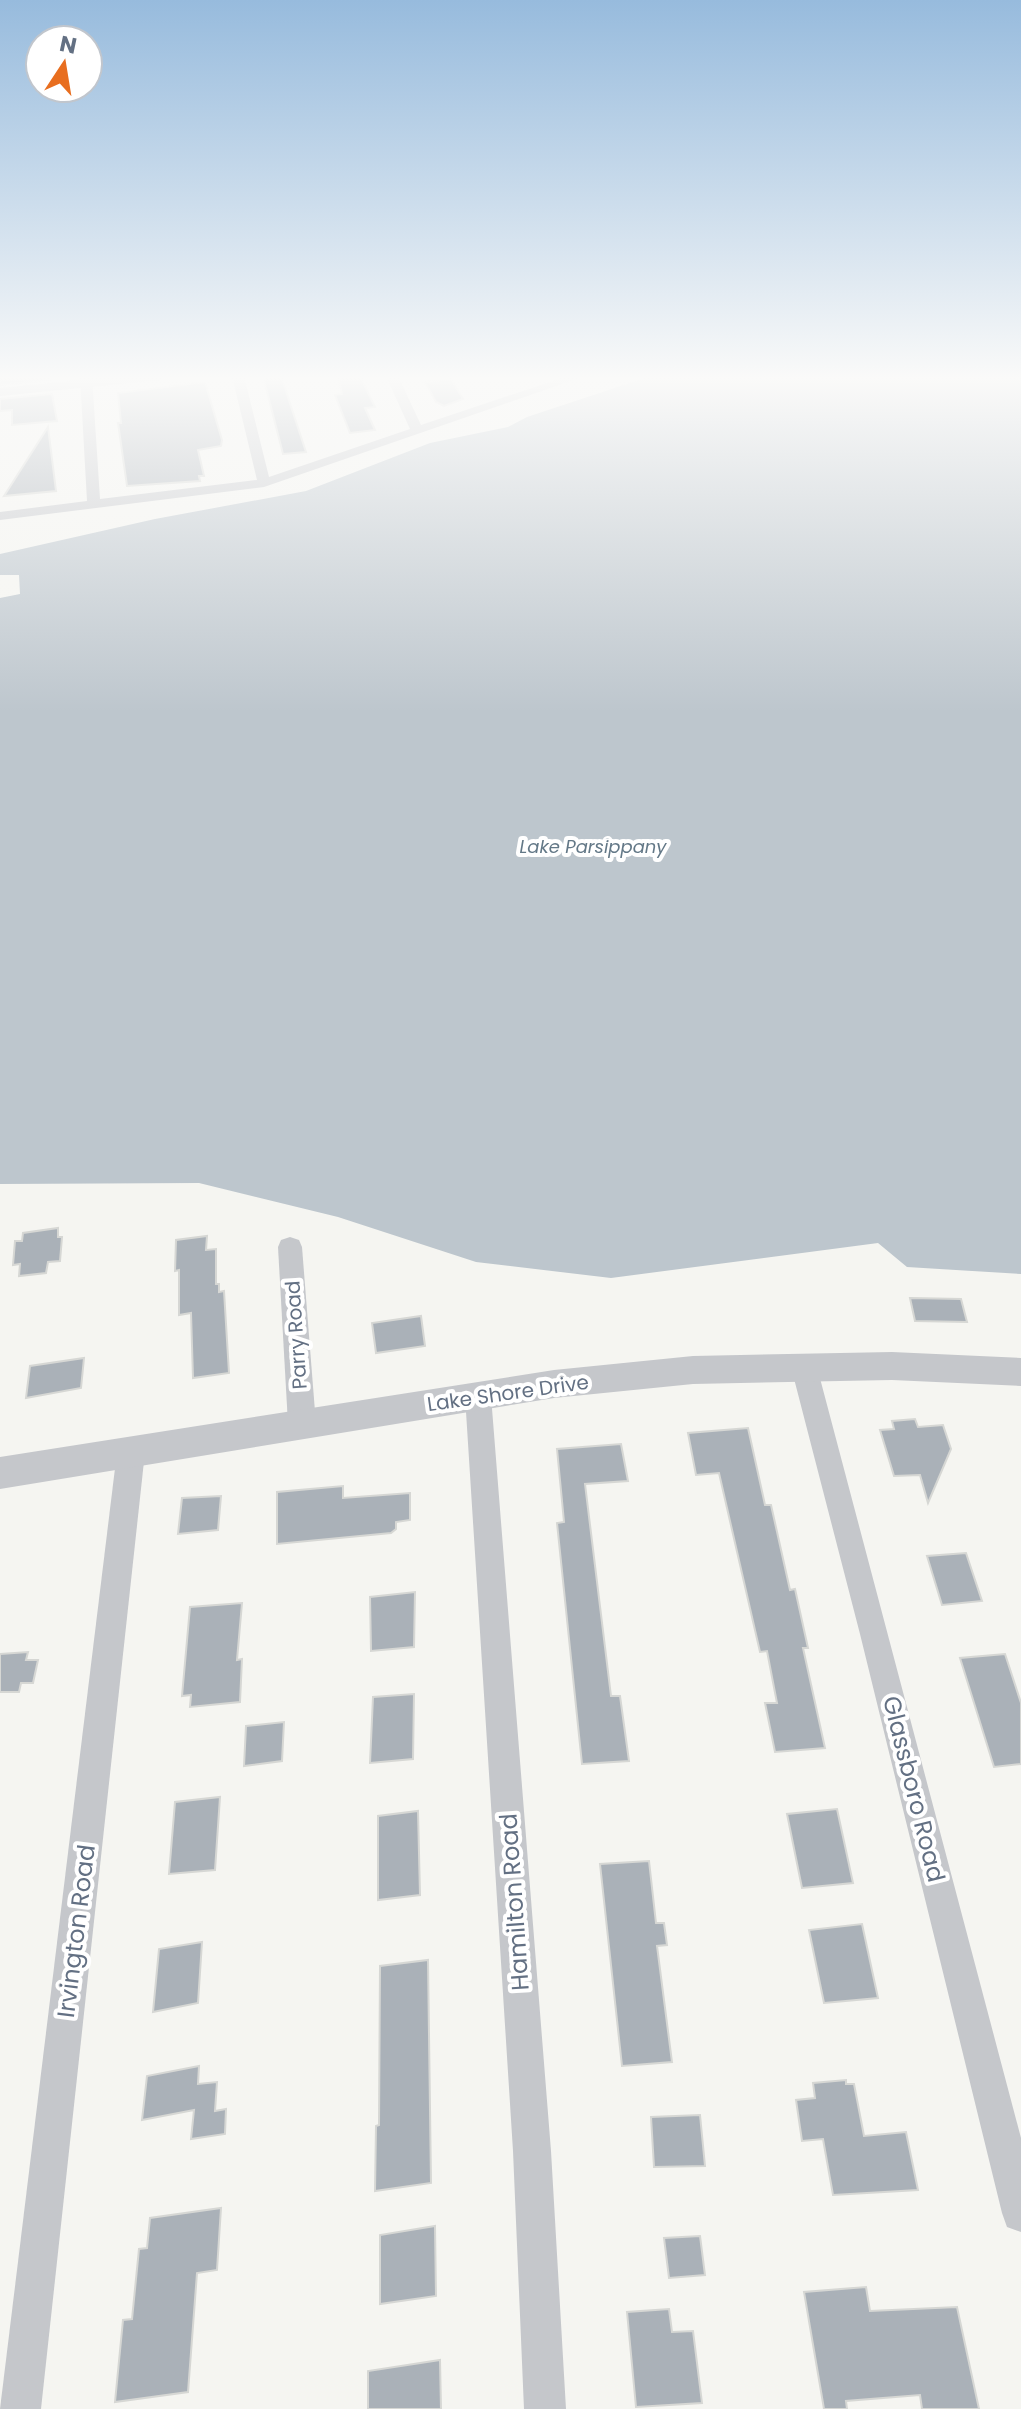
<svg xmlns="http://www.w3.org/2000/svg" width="1021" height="2409" font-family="Poppins,sans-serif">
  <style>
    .water { fill: #bdc6cd }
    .building { fill: #aab1b8; stroke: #d6d7d4; stroke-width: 2 }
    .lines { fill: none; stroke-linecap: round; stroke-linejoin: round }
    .minor { fill: #c5c7cb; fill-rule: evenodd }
    .tertiary { fill: #c5c7cb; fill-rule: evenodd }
    .labels { text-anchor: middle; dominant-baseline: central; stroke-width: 8; stroke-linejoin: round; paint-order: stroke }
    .far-water-label { font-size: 18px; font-style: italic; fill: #637887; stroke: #fff }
    .street-label { font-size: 20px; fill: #637083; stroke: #fff }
    .near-street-label { font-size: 24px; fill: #637083; stroke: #fff }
  </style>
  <rect width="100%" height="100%" fill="#f5f5f1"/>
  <path class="water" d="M651,376H1021V1274L907,1267L878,1243L611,1278L476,1262L338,1217L199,1183L0,1184V598L20,594L19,575H0V554L155,519L306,491L430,443L508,427L527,417Z"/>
  <g class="building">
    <path d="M0,376H49L50,380L0,385Z"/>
    <path d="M263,376H281L306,452L283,454Z"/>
    <path d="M338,376H360L375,407L365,408L375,430L350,433L335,395L342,394Z"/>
    <path d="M451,379L463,399L444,406L436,402L425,382Z"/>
    <path d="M205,382L222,440L221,446L198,450L204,476H199L200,481L127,486L118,423H121L118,393Z"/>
    <path d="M52,394L57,421L12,425V410L0,411V399Z"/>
    <path d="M48,427L56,491L4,496Z"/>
    <path d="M58,1228V1237H62L60,1261L48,1262L46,1273L19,1276L20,1264L13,1265L15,1241H22L23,1233Z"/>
    <path d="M207,1236L206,1250L216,1249V1284H219V1292L224,1291L229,1373L193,1378L191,1313L179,1315V1270L175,1271L176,1240Z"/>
    <path d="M910,1298L961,1299L967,1322L915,1321Z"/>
    <path d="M421,1316L425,1346L376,1353L372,1323Z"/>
    <path d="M84,1358L81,1388L26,1398L30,1366Z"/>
    <path d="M915,1419L918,1427L943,1425L951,1449L928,1503L920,1475L894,1476L880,1430L894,1429L892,1421Z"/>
    <path d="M748,1428L765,1505H771L790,1590L795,1589L808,1648H803L825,1748L775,1752L765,1703H777L767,1651L760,1652L719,1473L696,1475L688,1433Z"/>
    <path d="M621,1444L628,1481L585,1484L611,1696H620L629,1761L582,1764L557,1523L564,1522L557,1449Z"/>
    <path d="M343,1486V1498L410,1493V1520L396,1522V1529L391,1533L277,1544V1492Z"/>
    <path d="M221,1496L218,1530L178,1534L182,1498Z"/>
    <path d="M966,1553L982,1601L942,1605L927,1556Z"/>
    <path d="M415,1592L414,1647L371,1651L370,1597Z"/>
    <path d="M242,1603L237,1660L242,1659L240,1702L190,1707L191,1695L182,1696L190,1607Z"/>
    <path d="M28,1652L26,1660H38L33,1683H21L19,1692H0V1654Z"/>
    <path d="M1005,1654L1021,1703V1764L994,1767L960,1658Z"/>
    <path d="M414,1694L413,1759L370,1763L373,1697Z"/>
    <path d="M284,1722L282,1761L244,1766L246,1726Z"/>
    <path d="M220,1797L215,1870L169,1874L175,1802Z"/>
    <path d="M837,1809L853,1883L802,1888L787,1814Z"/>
    <path d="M418,1811L420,1895L378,1900V1816Z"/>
    <path d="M649,1861L656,1923H664L667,1945L657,1946L672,2062L622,2066L600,1864Z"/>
    <path d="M862,1924L878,1998L824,2003L809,1930Z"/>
    <path d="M202,1942L198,2003L153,2012L159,1949Z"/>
    <path d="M428,1960L431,2183L375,2191L376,2126L379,2125L380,1966Z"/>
    <path d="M199,2066L198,2084L217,2082L215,2111L226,2109L225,2134L191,2139L194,2110L142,2120L147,2076Z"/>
    <path d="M846,2080V2084H854L864,2136L906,2132L918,2190L833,2195L823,2139L802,2141L796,2100L815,2098L813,2083Z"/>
    <path d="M700,2115L705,2166L654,2167L651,2117Z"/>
    <path d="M221,2208L217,2270L197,2273L188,2392L115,2402L123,2320L132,2319L139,2249L147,2248L150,2218Z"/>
    <path d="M435,2226L436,2296L380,2304V2235Z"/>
    <path d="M700,2236L705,2275L669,2278L664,2238Z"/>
    <path d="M866,2287L870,2311L957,2307L979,2409H922L920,2395L846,2401L847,2409H824L804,2292Z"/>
    <path d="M669,2309L672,2332L693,2331L702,2403L636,2407L627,2312Z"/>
    <path d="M440,2360L441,2409H368V2371Z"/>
  </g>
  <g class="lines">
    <g class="minor">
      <path d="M80,376H92L100,499L257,480L232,376H244L269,477L410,429L386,376H398L421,425L568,376H585L264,487L0,520V512L87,501Z"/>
      <path d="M290,1237L299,1240L302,1247L316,1424L312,1433L302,1436L292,1433L288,1424L278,1247L281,1240Z"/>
      <path d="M804,1356L813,1359L817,1367L1021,2138V2232L1007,2227L1002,2213L860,1634L791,1367L795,1359Z"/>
      <path d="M478,1384L487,1388L491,1396L551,2151L566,2409H524L513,2151L465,1396L469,1388Z"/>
      <path d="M131,1440L141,1443L145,1452L41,2409H0L117,1452L121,1443Z"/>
    </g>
    <g class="tertiary">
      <path d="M118,376H167L160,380L0,396V388Z"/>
      <path d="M892,1352L1021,1358V1386L892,1380L693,1384L554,1398L0,1489V1457L554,1370L693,1356Z"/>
    </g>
  </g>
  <linearGradient id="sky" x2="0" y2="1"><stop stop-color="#97bbdd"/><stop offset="0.53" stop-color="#fafaf9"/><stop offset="1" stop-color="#fafaf9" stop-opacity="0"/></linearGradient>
  <rect width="1021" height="713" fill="url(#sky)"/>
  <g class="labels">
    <g class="far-water-label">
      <text x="593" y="846">Lake Parsippany</text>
    </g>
    <g class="street-label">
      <text transform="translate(296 1335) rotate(-94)">Parry Road</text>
      <text transform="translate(508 1393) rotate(-8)">Lake Shore Drive</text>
    </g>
    <g class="near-street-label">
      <text transform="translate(914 1789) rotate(76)">Glassboro Road</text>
      <text transform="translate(514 1902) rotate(-94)">Hamilton Road</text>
      <text transform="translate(76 1931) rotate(-83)">Irvington Road</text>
    </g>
  </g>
  <g transform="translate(64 64) rotate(12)"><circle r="38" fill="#ffffff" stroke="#c1c6cd" stroke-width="2"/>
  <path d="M0-6L14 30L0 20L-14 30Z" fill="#e86e1f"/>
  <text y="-12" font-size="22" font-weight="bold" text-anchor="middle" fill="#637083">N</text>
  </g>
</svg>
